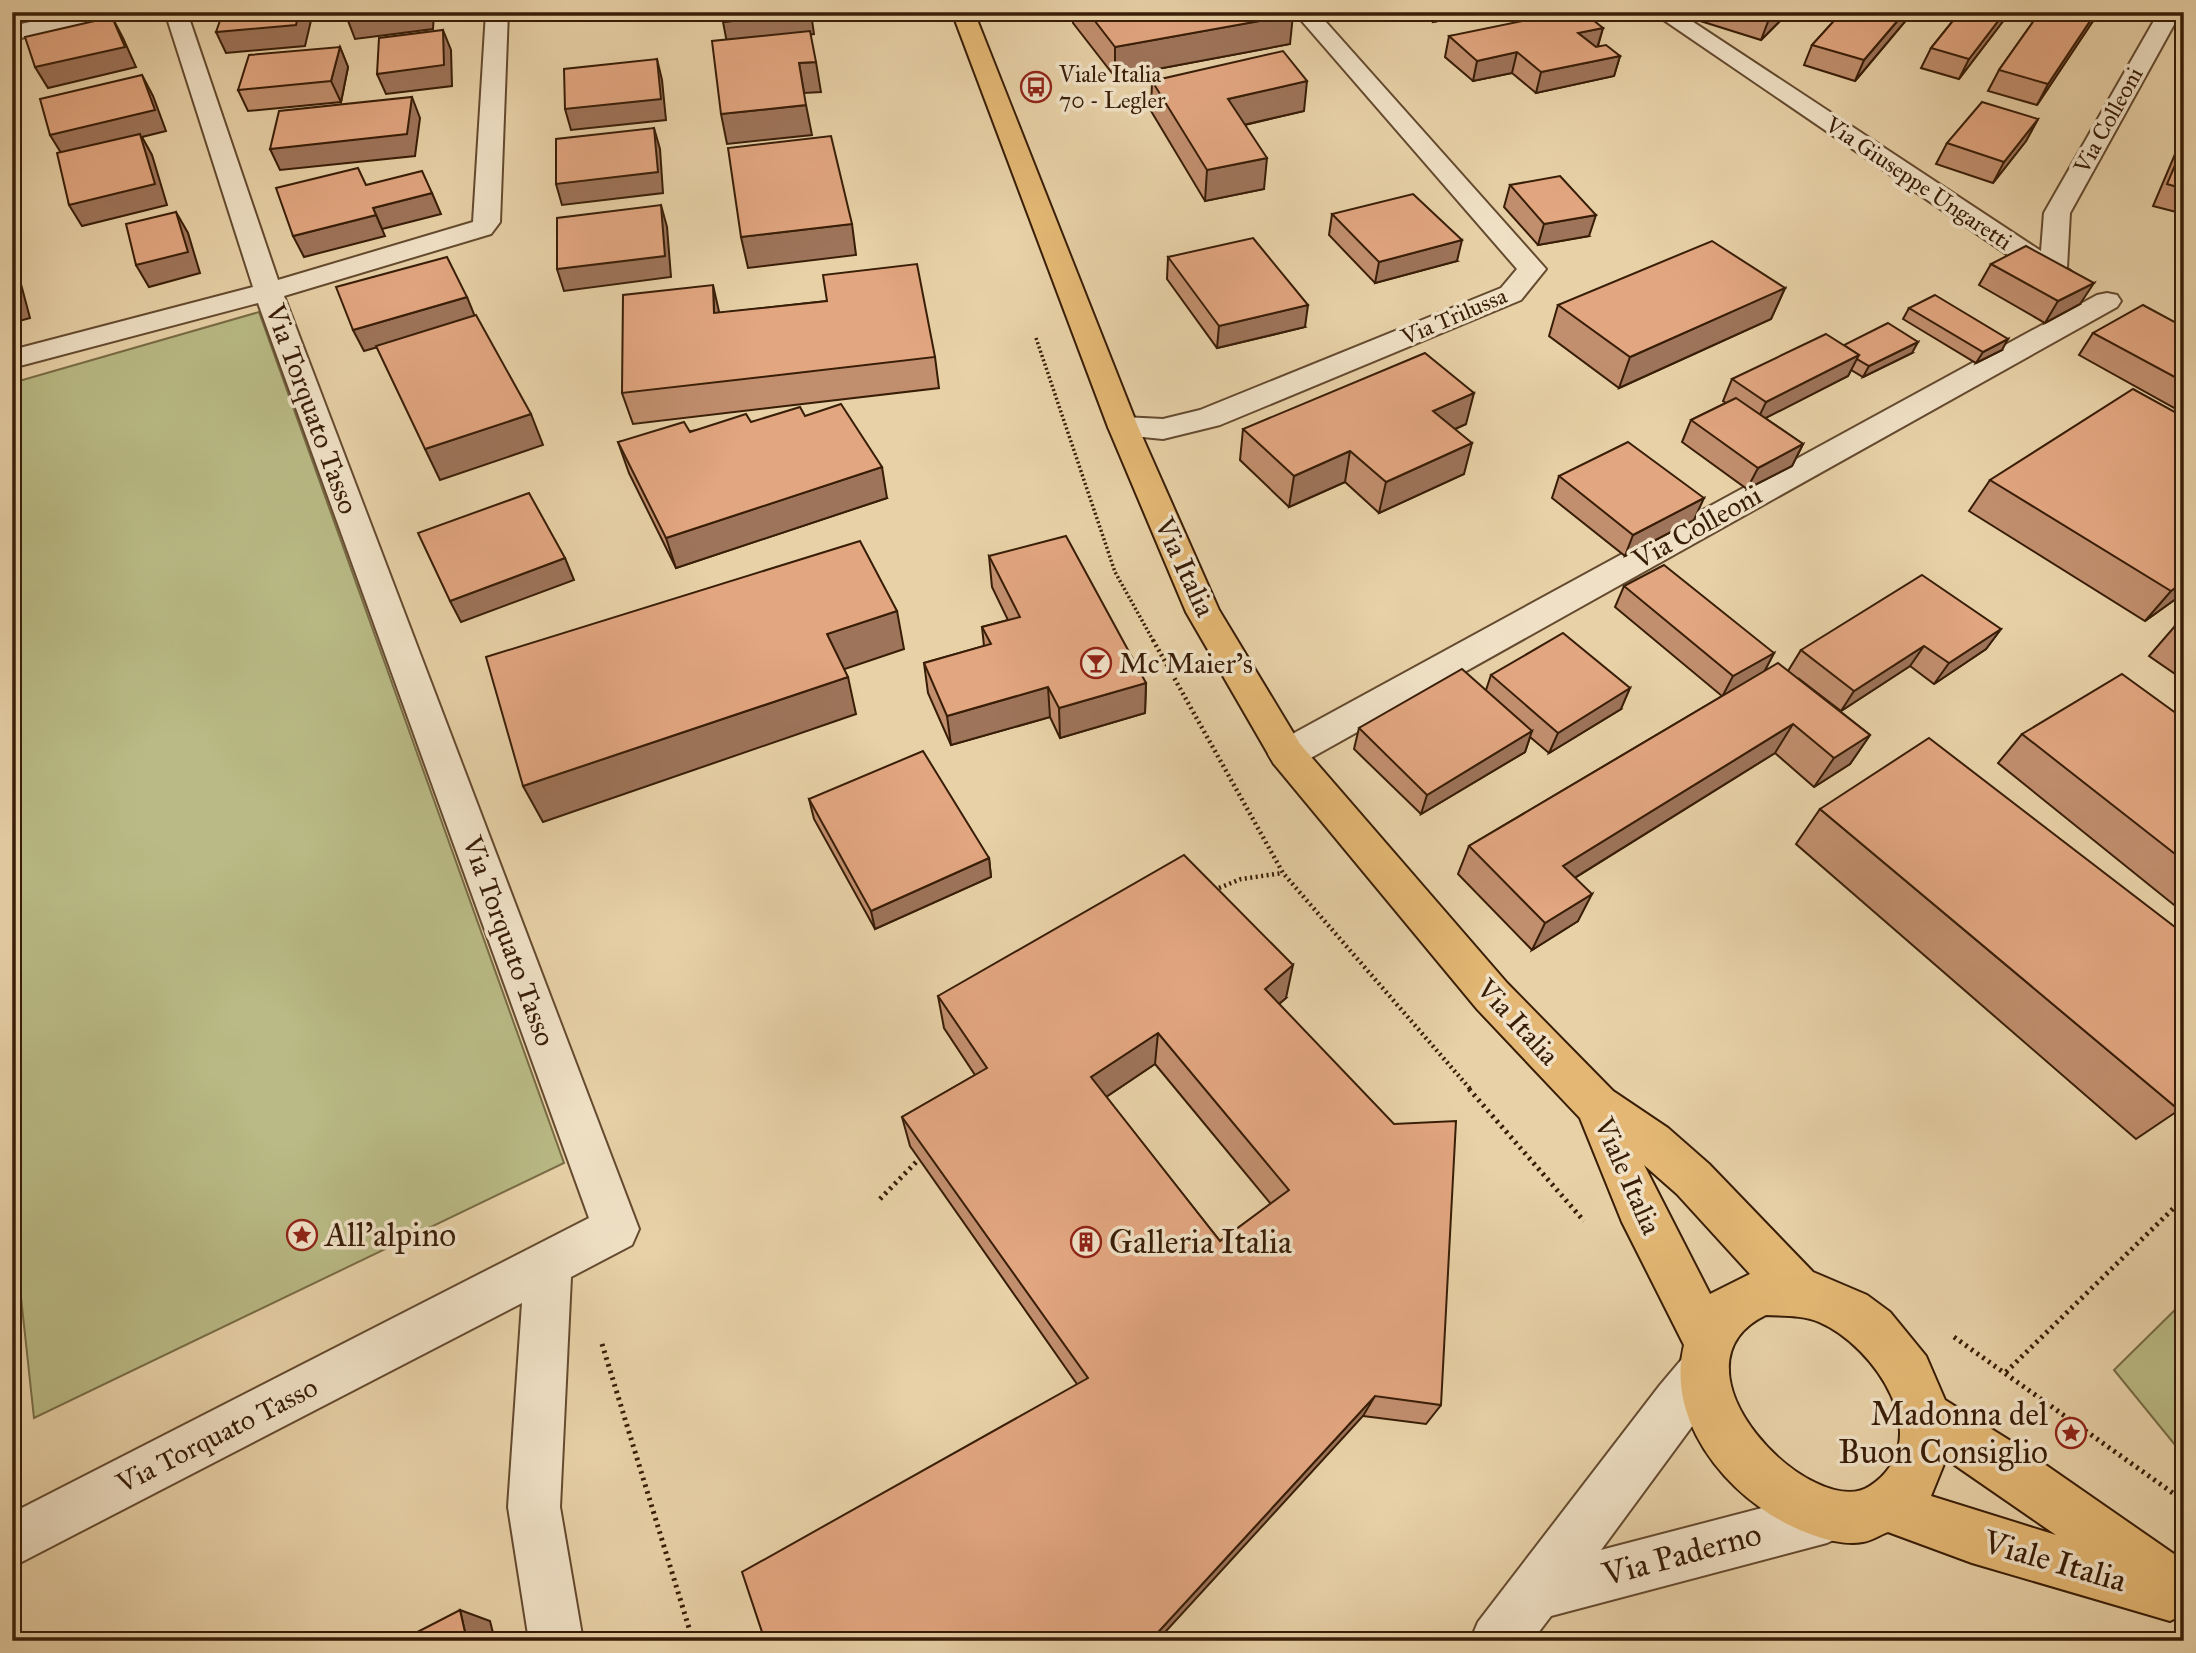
<svg xmlns="http://www.w3.org/2000/svg" width="2196" height="1653" font-family="'IM FELL Great Primer',serif">
  <style>
    .green { fill: #b9ba85; stroke: #786c46; stroke-width: 2 }
    .lines { fill: none; stroke-linecap: round; stroke-linejoin: round }
    .minor-casing { stroke: #644a2f; stroke-width: 4 }
    .major-casing { stroke: #381d07; stroke-width: 4 }
    .path-far2 { stroke: #381d07; stroke-width: 3.5; stroke-dasharray: 2 2.5; stroke-linecap: butt }
    .path-far1 { stroke: #381d07; stroke-width: 4.5; stroke-dasharray: 2 3.5; stroke-linecap: butt }
    .path { stroke: #381d07; stroke-width: 5; stroke-dasharray: 2.5 4.5; stroke-linecap: butt }
    .minor { fill: #f0e1c6; fill-rule: evenodd }
    .major { fill: #e4b874; fill-rule: evenodd }
    .wall { fill: #c28f6e; stroke: #381d07; stroke-width: 2; fill-rule: evenodd }
    .shaded-wall { fill: #9e745a; stroke: #381d07; stroke-width: 2 }
    .building { fill: #e2a680; stroke: #381d07; stroke-width: 2; fill-rule: evenodd }
    .labels { text-anchor: middle; dominant-baseline: central; stroke-width: 7; stroke-linejoin: round; paint-order: stroke }
    .far-poi-label { font-size: 23px; fill: #381d07; stroke: #f0e1c6; text-anchor: start }
    .far-street-label { font-size: 23px; fill: #381d07; stroke: #f0e1c6 }
    .street-label { font-size: 28px; fill: #381d07; stroke: #f0e1c6 }
    .poi-label { font-size: 28px; fill: #381d07; stroke: #f0e1c6; text-anchor: start }
    .near-poi-label { font-size: 33px; fill: #381d07; stroke: #f0e1c6; text-anchor: start }
    .near-street-label { font-size: 33px; fill: #381d07; stroke: #f0e1c6 }
  </style>
  <rect width="100%" height="100%" fill="#e8d1a7"/>
  <filter id="stains"><feTurbulence type="fractalNoise" baseFrequency=".00286" numOctaves="4"/><feColorMatrix values="0 0 0 0 .2 0 0 0 0 .09 0 0 0 0 .02 0 0 0 .5 -.17"/></filter>
  <radialGradient id="worn" r=".72"><stop offset=".6" stop-color="#630" stop-opacity="0"/><stop offset="1" stop-color="#630" stop-opacity=".3"/></radialGradient>
  <g class="green">
    <path d="M259,312L564,1163L34,1418L12,1214V383Z"/>
    <path d="M2184,1301V1456L2114,1370Z"/>
  </g>
  <g class="lines">
    <g class="minor-casing">
      <g id="minor">
        <path d="M75,12H118L115,17L12,40V26Z"/>
        <path d="M165,12H187L278,280L473,222L486,12H508L500,222L491,234L284,296L639,1229L632,1245L571,1277L560,1507L583,1641H529L508,1507L522,1303L12,1567V1513L589,1218L258,303L12,368V350L253,287Z"/>
        <path d="M1294,12H1317L1546,269L1521,300L1220,425L1163,439L1112,434L1108,427L1112,420L1123,417L1163,419L1200,410L1501,288L1517,269Z"/>
        <path d="M1652,12H1678L2041,251L2044,213L2159,12H2181L2070,213L2067,268L2078,278L2074,284L2064,286L2043,279Z"/>
        <path d="M2107,293L2117,295L2121,301L2117,307L1300,764L1287,768L1274,764L1268,754L1274,744L2097,295Z"/>
        <path d="M1704,1345L1721,1353L1729,1370L1721,1387L1601,1550L1827,1491L1845,1499L1853,1517L1845,1535L1827,1543L1551,1616L1532,1641H1470L1478,1622L1660,1385L1687,1353Z"/>
      </g>
    </g>
    <g class="major-casing">
      <path id="major" d="M952,12H974L1138,427L1219,610L1300,744L1507,983L1613,1091L1668,1128L1709,1164L1813,1272L1867,1295L1890,1312L1926,1356L1945,1400L2017,1445L2184,1561V1620L2178,1617L2170,1621L1972,1563L1888,1532C1880,1535 1871,1541 1863,1542C1847,1545 1831,1541 1816,1536C1741,1512 1663,1429 1684,1345L1622,1222L1580,1118L1477,1009L1274,764L1186,612L1108,427ZM1644,1165L1677,1194L1750,1274L1710,1294ZM1766,1315C1783,1316 1803,1315 1819,1322C1875,1346 1939,1440 1870,1486C1814,1524 1658,1367 1766,1315ZM1946,1459L2056,1535L1931,1496Z"/>
    </g>
    <path class="path-far2" d="M1036,338L1115,572L1154,642"/>
    <g class="path-far1">
      <path d="M1153,640L1283,873L1471,1090"/>
      <path d="M1214,890L1241,879L1283,873"/>
    </g>
    <g class="path">
      <path d="M1469,1089L1584,1221"/>
      <path d="M880,1199L923,1155"/>
      <path d="M1954,1337L2184,1501"/>
      <path d="M602,1344L693,1641"/>
      <path d="M2006,1372L2184,1198"/>
    </g>
    <use href="#minor" class="minor"/>
    <use href="#major" class="major"/>
  </g>
  <g class="wall">
    <path d="M1073,12H1290V44L1115,77L1073,23Z"/>
    <path d="M1422,12H1485L1433,22Z"/>
    <path d="M1696,12H1789L1761,40L1694,19Z"/>
    <path d="M1842,12H1913L1855,81L1804,65L1812,45Z"/>
    <path d="M1960,12H2010L1959,79L1921,68L1931,48Z"/>
    <path d="M2040,12H2099L2037,105L1988,91L1999,70Z"/>
    <path d="M1603,28L1598,46L1620,56L1614,76L1536,93L1512,73L1473,81L1445,57L1449,36Z"/>
    <path d="M340,47L348,67L341,102L248,111L238,90Z"/>
    <path d="M1152,81L1304,111L1245,125L1264,189L1205,201L1151,111Z"/>
    <path d="M2038,119L2026,141L1993,183L1936,164L1947,143Z"/>
    <path d="M2184,133V214L2153,206Z"/>
    <path d="M1510,185L1589,236L1538,245L1504,207Z"/>
    <path d="M1332,214L1457,261L1375,283L1329,235Z"/>
    <path d="M1168,257L1305,327L1217,348L1167,279Z"/>
    <path d="M1991,264L2080,304L2045,323L1979,285Z"/>
    <path d="M1785,288L1771,319L1619,388L1549,336L1558,305Z"/>
    <path d="M827,301L935,357L939,388L633,424L622,393L720,313Z"/>
    <path d="M1909,308L2002,350L1976,363L1903,319Z"/>
    <path d="M2184,327V407L2178,410L2079,355L2093,333Z"/>
    <path d="M1844,345L1912,353L1863,377L1851,370L1848,376L1765,418L1803,444L1792,466L1747,489L1682,442L1691,420L1726,403L1723,401L1732,379Z"/>
    <path d="M805,416L887,498L676,568L629,473L618,442L751,422Z"/>
    <path d="M2184,417V593L2145,621L1969,511L1990,480Z"/>
    <path d="M1466,424L1455,429L1464,474L1379,513L1345,482L1289,507L1240,460L1243,429Z"/>
    <path d="M1559,476L1694,520L1625,556L1552,498Z"/>
    <path d="M989,556L1146,683L1145,713L1060,738L1050,717L951,745L928,693L924,663L984,646L982,627L1008,620L992,587Z"/>
    <path d="M1624,586L1774,653L1764,672L1788,671L1801,650L2001,629L1986,649L1934,684L1910,666L1841,711L1798,678L1870,735L1850,764L1814,787L1775,753L1575,878L1578,921L1532,950L1458,874L1469,846L1722,696L1615,607Z"/>
    <path d="M2184,620V680L2149,656L2175,626Z"/>
    <path d="M1491,675L1621,709L1549,753L1530,737L1525,752L1421,814L1354,749L1359,728L1486,690Z"/>
    <path d="M2184,719V913L1998,763L2022,734Z"/>
    <path d="M809,799L989,858L991,877L875,929L814,819Z"/>
    <path d="M1820,809L2179,1110L2136,1139L1796,844Z"/>
    <path d="M938,996L1286,998L1279,1004L1441,1405L1426,1424L1363,1416L1077,1384L910,1146L902,1117L975,1075L944,1028ZM1155,1064L1271,1204L1220,1241L1106,1097Z"/>
  </g>
  <g class="shaded-wall">
    <path d="M299,12H313L305,46L226,53L216,32Z"/>
    <path d="M396,12H434L433,29L355,39L347,18Z"/>
    <path d="M565,12H639V13L567,20Z"/>
    <path d="M1435,12H1485L1433,22Z"/>
    <path d="M1776,12H1789L1761,40L1769,19Z"/>
    <path d="M1905,12H1913L1855,81L1864,60Z"/>
    <path d="M2005,12H2010L1959,79L1969,59Z"/>
    <path d="M2096,12H2099L2037,105L2048,84Z"/>
    <path d="M811,13L814,34L727,43L723,22Z"/>
    <path d="M1293,15L1290,44L1115,77V47Z"/>
    <path d="M112,17L123,38L136,67L48,88L35,67Z"/>
    <path d="M1603,28L1597,48L1578,33Z"/>
    <path d="M443,30L451,50L452,86L386,94L377,74Z"/>
    <path d="M340,47L348,67L341,102L331,81Z"/>
    <path d="M1517,52L1512,73L1473,81L1477,61Z"/>
    <path d="M1620,56L1614,76L1536,93L1541,72Z"/>
    <path d="M657,59L662,80L666,120L571,130L565,109Z"/>
    <path d="M816,62L821,92L804,93L799,63Z"/>
    <path d="M142,75L153,96L166,131L142,137L152,155L167,205L82,226L69,205L63,156L50,135Z"/>
    <path d="M1307,81L1304,111L1226,129L1228,99Z"/>
    <path d="M412,97L420,118L415,156L280,170L270,149Z"/>
    <path d="M806,105L812,135L727,144L721,114Z"/>
    <path d="M2038,119L2026,141L1993,183L2004,162Z"/>
    <path d="M654,128L660,149L663,193L562,205L556,184Z"/>
    <path d="M1267,158L1264,189L1205,201L1207,170Z"/>
    <path d="M432,193L441,214L382,229L373,208Z"/>
    <path d="M661,205L667,227L671,277L564,291L557,269Z"/>
    <path d="M176,212L188,233L200,273L149,287L136,265Z"/>
    <path d="M376,215L385,236L304,257L293,236Z"/>
    <path d="M1596,215L1589,236L1538,245L1544,224Z"/>
    <path d="M12,217L16,240L12,241Z"/>
    <path d="M852,224L856,255L748,268L741,237Z"/>
    <path d="M1462,240L1457,261L1375,283L1379,262Z"/>
    <path d="M12,264L18,273L30,318L12,323Z"/>
    <path d="M2094,283L2080,304L2045,323L2058,301Z"/>
    <path d="M713,285L720,316L714,313Z"/>
    <path d="M1785,288L1771,319L1619,388L1630,357Z"/>
    <path d="M467,297L476,319L364,351L353,330Z"/>
    <path d="M1308,305L1305,327L1217,348L1219,326Z"/>
    <path d="M2008,339L2002,350L1976,363L1983,352Z"/>
    <path d="M1918,342L1912,353L1863,377L1869,366Z"/>
    <path d="M1859,355L1848,376L1756,423L1766,402Z"/>
    <path d="M1474,393L1466,424L1426,442L1433,411Z"/>
    <path d="M531,414L543,445L440,480L425,449Z"/>
    <path d="M1472,443L1464,474L1379,513L1386,482Z"/>
    <path d="M1803,444L1792,466L1747,489L1758,468Z"/>
    <path d="M1350,451L1345,482L1289,507L1294,476Z"/>
    <path d="M882,467L887,498L676,568L666,538Z"/>
    <path d="M1704,498L1694,520L1625,556L1633,535Z"/>
    <path d="M565,558L574,580L461,622L450,601Z"/>
    <path d="M2184,581V593L2145,621L2171,591Z"/>
    <path d="M897,611L904,649L836,672L827,634Z"/>
    <path d="M2001,629L1986,649L1934,684L1949,663Z"/>
    <path d="M1924,646L1910,666L1841,711L1854,691Z"/>
    <path d="M1774,653L1763,674L1722,697L1733,676Z"/>
    <path d="M848,677L856,714L543,822L523,786Z"/>
    <path d="M1146,683L1145,713L1060,738L1059,708Z"/>
    <path d="M1048,687L1050,717L951,745L947,716Z"/>
    <path d="M1630,688L1621,709L1549,753L1558,733Z"/>
    <path d="M1793,724L1775,753L1550,893L1563,866Z"/>
    <path d="M1532,731L1525,752L1421,814L1427,795Z"/>
    <path d="M1870,735L1850,764L1814,787L1834,758Z"/>
    <path d="M989,858L991,877L875,929L871,911Z"/>
    <path d="M1592,894L1578,921L1532,950L1545,923Z"/>
    <path d="M1293,965L1286,998L1259,1021L1265,989Z"/>
    <path d="M1158,1033L1155,1064L1091,1107V1077Z"/>
    <path d="M1375,1396L1363,1416L1157,1641H1150Z"/>
    <path d="M460,1610L490,1621L495,1641H467Z"/>
  </g>
  <g class="building">
    <path d="M223,12H299L296,25L216,32Z"/>
    <path d="M347,12H396L347,18Z"/>
    <path d="M722,12H811V13L723,22Z"/>
    <path d="M1088,12H1290L1293,15L1115,47Z"/>
    <path d="M1567,12H1583L1603,28L1578,33L1596,47L1606,45L1620,56L1541,72L1517,52L1477,61L1449,36Z"/>
    <path d="M1746,12H1776L1769,19Z"/>
    <path d="M1842,12H1905L1864,60L1812,45Z"/>
    <path d="M1960,12H2005L1969,59L1931,48Z"/>
    <path d="M2040,12H2096L2048,84L1999,70Z"/>
    <path d="M112,17L125,47L35,67L25,37Z"/>
    <path d="M443,30L444,65L377,74L379,38Z"/>
    <path d="M810,31L816,62L799,63L806,105L721,114L712,41Z"/>
    <path d="M340,47L331,81L238,90L249,55Z"/>
    <path d="M1283,51L1307,81L1228,99L1267,158L1207,170L1152,81Z"/>
    <path d="M657,59L661,99L565,109L564,69Z"/>
    <path d="M142,75L155,110L50,135L40,99Z"/>
    <path d="M412,97L407,134L270,149L279,111Z"/>
    <path d="M1982,102L2038,119L2004,162L1947,143Z"/>
    <path d="M654,128L658,172L556,184V139Z"/>
    <path d="M140,134L155,184L69,205L57,153Z"/>
    <path d="M831,136L852,224L741,237L728,148Z"/>
    <path d="M2184,144V189L2167,184Z"/>
    <path d="M358,168L366,185L422,171L432,193L373,208L376,215L293,236L276,188Z"/>
    <path d="M1560,176L1596,215L1544,224L1510,185Z"/>
    <path d="M1413,194L1462,240L1379,262L1332,214Z"/>
    <path d="M661,205L665,256L557,269V218Z"/>
    <path d="M176,212L188,252L136,265L126,224Z"/>
    <path d="M1253,238L1308,305L1219,326L1168,257Z"/>
    <path d="M1712,241L1785,288L1630,357L1558,305Z"/>
    <path d="M2026,246L2094,283L2058,301L1991,264Z"/>
    <path d="M447,257L467,297L353,330L336,287Z"/>
    <path d="M917,264L935,357L622,393L623,295L713,285L714,313L827,301L823,275Z"/>
    <path d="M1935,295L2008,339L1983,352L1909,308Z"/>
    <path d="M2143,305L2184,327V382L2093,333Z"/>
    <path d="M476,315L531,414L425,449L376,346Z"/>
    <path d="M1888,323L1918,342L1869,366L1857,359L1859,355L1844,345Z"/>
    <path d="M1826,334L1859,355L1766,402L1732,379Z"/>
    <path d="M1425,353L1474,393L1433,411L1472,443L1386,482L1350,451L1294,476L1243,429Z"/>
    <path d="M2133,389L2184,417V581L2171,591L1990,480Z"/>
    <path d="M1736,398L1803,444L1758,468L1691,420Z"/>
    <path d="M841,404L882,467L666,538L618,442L684,422L690,432L746,414L751,422L800,407L805,416Z"/>
    <path d="M1628,442L1704,498L1633,535L1559,476Z"/>
    <path d="M529,493L565,558L450,601L418,533Z"/>
    <path d="M1066,536L1146,683L1059,708L1048,687L947,716L924,663L991,644L982,627L1020,617L989,556Z"/>
    <path d="M860,541L897,611L827,634L848,677L523,786L486,657Z"/>
    <path d="M1664,565L1774,653L1733,676L1624,586Z"/>
    <path d="M1922,575L2001,629L1949,663L1924,646L1854,691L1801,650Z"/>
    <path d="M2184,620V632L2175,626Z"/>
    <path d="M1563,633L1630,688L1558,733L1491,675Z"/>
    <path d="M1778,663L1870,735L1834,758L1793,724L1563,866L1592,894L1545,923L1469,846Z"/>
    <path d="M1462,669L1532,731L1427,795L1359,728Z"/>
    <path d="M2122,674L2184,719V861L2022,734Z"/>
    <path d="M1929,738L2184,934V1106L2179,1110L1820,809Z"/>
    <path d="M923,751L989,858L871,911L809,799Z"/>
    <path d="M1184,855L1293,965L1265,989L1394,1124L1456,1121L1441,1405L1375,1396L1150,1641H765L742,1572L1088,1378L902,1117L987,1068L938,996ZM1158,1033L1289,1190L1220,1241L1091,1077Z"/>
    <path d="M460,1610L467,1641H400Z"/>
  </g>
  <defs>
    <g id="bus-ring" transform="scale(1.575)"><circle r="9.5" fill="#f0e1c6" stroke="#8f2418" stroke-width="1.5"/><path d="M-5-6H5V4H4V6H2V4H-2V6H-4V4H-5ZM-3.5-4V0h7V-4ZM-3.5 1.2v1.5H-2V1.2ZM2 1.2v1.5H3.5V1.2Z" fill="#8f2418"/></g>
    <g id="bar-ring" transform="scale(1.575)"><circle r="9.5" fill="#f0e1c6" stroke="#8f2418" stroke-width="1.5"/><path d="M-6-5H6L.8 .8V4.5H3.5V6h-7V4.5H-.8V.8Z" fill="#8f2418"/></g>
    <g id="sight-ring" transform="scale(1.575)"><circle r="9.5" fill="#f0e1c6" stroke="#8f2418" stroke-width="1.5"/><path d="M0-6L1.8-2.2L6-1.7L2.9 1.2L3.7 5.4L0 3.3L-3.7 5.4L-2.9 1.2L-6-1.7L-1.8-2.2Z" fill="#8f2418"/></g>
    <g id="building-ring" transform="scale(1.575)"><circle r="9.5" fill="#f0e1c6" stroke="#8f2418" stroke-width="1.5"/><path d="M-4-6H4V6H1V3H-1V6H-4ZM-2.5-4.3h1.7v1.8h-1.7ZM.8-4.3h1.7v1.8H.8ZM-2.5-1h1.7V.8h-1.7ZM.8-1h1.7V.8H.8Z" fill="#8f2418"/></g>
  </defs>
  <g fill-rule="evenodd">
    <use href="#bus-ring" x="1036" y="87"/>
    <use href="#bar-ring" x="1096" y="663"/>
    <use href="#sight-ring" x="302" y="1235"/>
    <use href="#building-ring" x="1086" y="1242"/>
    <use href="#sight-ring" x="2071" y="1433"/>
  </g>
  <g class="labels">
    <g class="far-poi-label">
      <text x="1059" y="74">Viale Italia<tspan x="1059" dy="26">70 - Legler</tspan></text>
    </g>
    <g class="far-street-label">
      <text transform="translate(2108 120) rotate(-61)">Via Colleoni</text>
      <text transform="translate(1919 183) rotate(34)">Via Giuseppe Ungaretti</text>
      <text transform="translate(1454 316) rotate(-23)">Via Trilussa</text>
    </g>
    <g class="street-label">
      <text transform="translate(312 409) rotate(70)">Via Torquato Tasso</text>
      <text transform="translate(1697 527) rotate(-29)">Via Colleoni</text>
      <text transform="translate(1185 567) rotate(65)">Via Italia</text>
      <text transform="translate(509 941) rotate(70)">Via Torquato Tasso</text>
      <text transform="translate(1518 1022) rotate(47)">Via Italia</text>
      <text transform="translate(1628 1176) rotate(66)">Viale Italia</text>
      <text transform="translate(217 1435) rotate(-27)">Via Torquato Tasso</text>
    </g>
    <g class="poi-label">
      <text x="1119" y="663">Mc Maier's</text>
    </g>
    <g class="near-poi-label">
      <text x="325" y="1235">All'alpino</text>
      <text x="1109" y="1242">Galleria Italia</text>
      <text x="2048" y="1414" text-anchor="end">Madonna del<tspan x="2048" dy="38">Buon Consiglio</tspan></text>
    </g>
    <g class="near-street-label">
      <text transform="translate(1682 1554) rotate(-15)">Via Paderno</text>
      <text transform="translate(2055 1561) rotate(16)">Viale Italia</text>
    </g>
  </g>
  <rect width="2196" height="1653" fill="none" stroke="#e8d1a7" stroke-width="42"/>
  <rect x="14" y="14" width="2168" height="1625" fill="none" stroke="#381d07" stroke-width="3.5"/>
  <rect x="21" y="21" width="2154" height="1611" fill="none" stroke="#381d07" stroke-width="2"/>
  <rect width="100%" height="100%" filter="url(#stains)"/>
  <rect width="100%" height="100%" fill="url(#worn)"/>
</svg>
